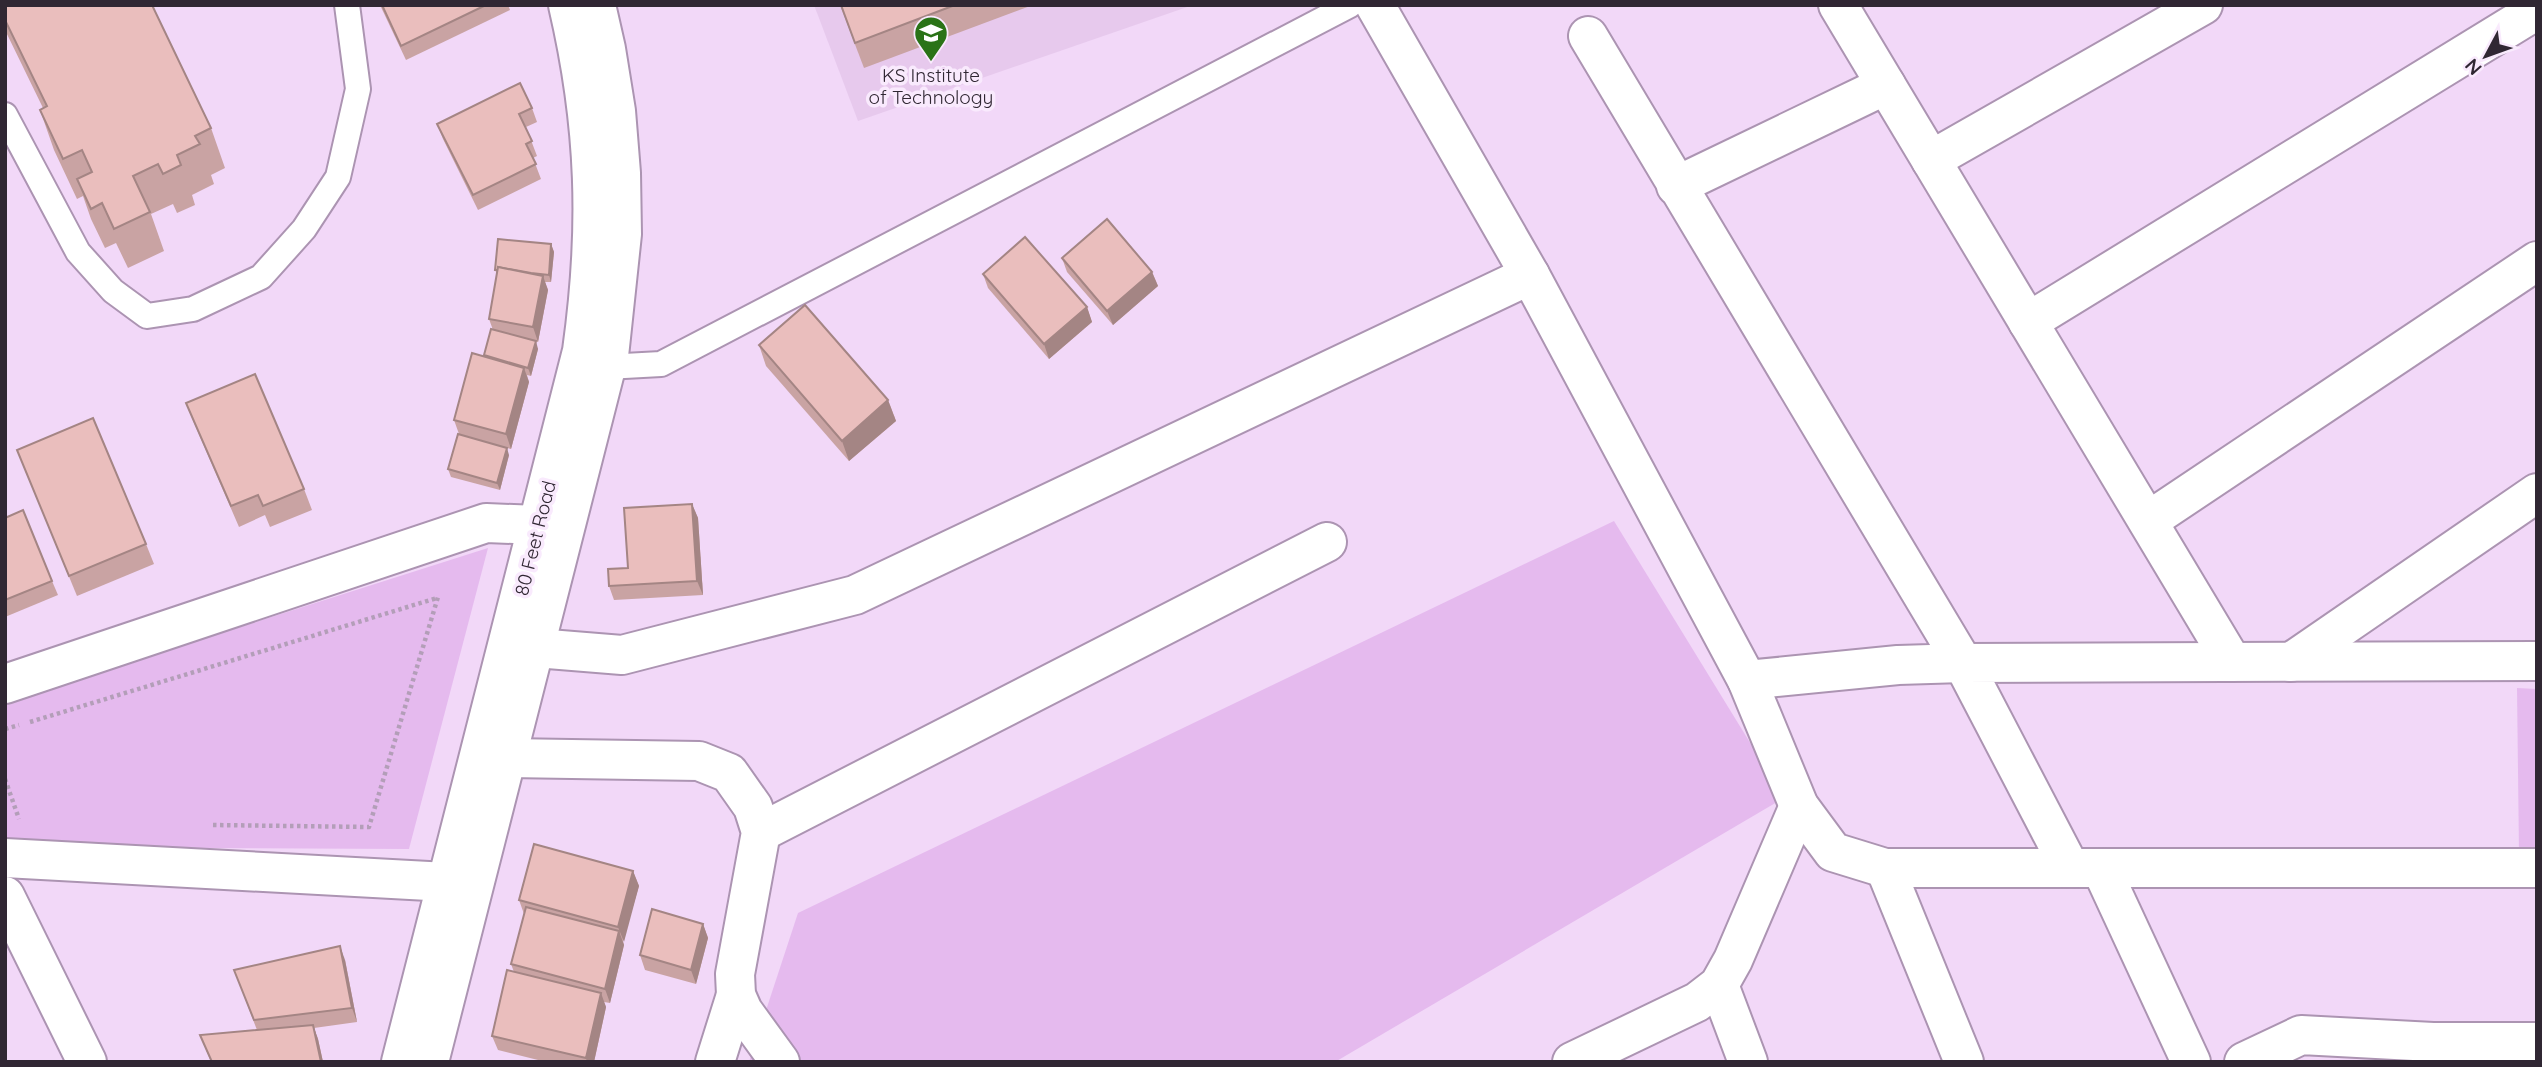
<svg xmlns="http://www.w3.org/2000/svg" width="2542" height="1067" font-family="Quicksand,sans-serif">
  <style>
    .built { fill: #e7c9ed }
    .green { fill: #e5baee }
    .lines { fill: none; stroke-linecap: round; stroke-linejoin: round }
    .service-casing { stroke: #ac94b2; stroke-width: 28 }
    .minor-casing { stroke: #ac94b2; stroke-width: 42 }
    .secondary-casing { stroke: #ac94b2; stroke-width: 42 }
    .path { stroke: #b39eb8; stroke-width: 4.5; stroke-dasharray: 3.5 3.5; stroke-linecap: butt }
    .service { stroke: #fff; stroke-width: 24 }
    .minor { stroke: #fff; stroke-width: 38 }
    .secondary { stroke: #fff; stroke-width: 38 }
    .wall { fill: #c9a3a3 }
    .shaded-wall { fill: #a48584 }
    .building { fill: #eabebd; stroke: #a48584; stroke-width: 2 }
    .labels { text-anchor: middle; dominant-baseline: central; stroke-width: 7; stroke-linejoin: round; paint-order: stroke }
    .poi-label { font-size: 19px; fill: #302733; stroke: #f9eafd }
    .street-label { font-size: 19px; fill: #302733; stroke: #f9eafd }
  </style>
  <rect width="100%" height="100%" fill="#f2d8f8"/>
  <path class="built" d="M814,5H1193L858,121Z"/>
  <g class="green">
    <path d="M1614,521L1784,798L1335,1062H749L798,913Z"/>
    <path d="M488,548L409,849L5,847V702Z"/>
    <path d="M2517,688L2537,689V854H2519Z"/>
  </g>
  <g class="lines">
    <g class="service-casing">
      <g id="service">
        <path d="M5,115L78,252L113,291L147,316L193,309L261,277L304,229L338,177L358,89L347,5"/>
        <path d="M606,367L661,364L1350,5"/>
      </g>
    </g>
    <g class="minor-casing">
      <g id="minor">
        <path d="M1375,5L1530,275L1747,680L1799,806L1833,852L1885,868H2537"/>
        <path d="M1838,5L2232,662"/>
        <path d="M1588,36L1963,663L1898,665L1747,680"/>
        <path d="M1931,160L2203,5"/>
        <path d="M1676,186L1886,85"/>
        <path d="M2028,322L2537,10"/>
        <path d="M2148,521L2537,261"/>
        <path d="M509,641L536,648L622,655L855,595L1530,275"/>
        <path d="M2291,662L2537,493"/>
        <path d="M5,684L486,523L538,525"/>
        <path d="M507,758L699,761L729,773L753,807L761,832L735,974L736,995L743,1011L780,1062"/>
        <path d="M761,832L1327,542"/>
        <path d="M5,858L447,882"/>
        <path d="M1885,868L1964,1062"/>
        <path d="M2070,868L1963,663L2537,661"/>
        <path d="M2101,868L2191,1062"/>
        <path d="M5,896L87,1062"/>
        <path d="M1719,985L1748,1062"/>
        <path d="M715,1062L736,995"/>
        <path d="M1572,1062L1697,1002L1719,985L1733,960L1799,806"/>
        <path d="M2244,1062L2301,1035L2433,1042H2537"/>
      </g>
    </g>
    <g class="secondary-casing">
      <g id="secondary">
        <path d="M401,1062L582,351C599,229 596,125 568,5"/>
        <path d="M429,1062L609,356L622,234L621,173L616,111L606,49L596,5"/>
      </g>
    </g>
    <g class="path">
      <path d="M30,722L437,598"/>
      <path d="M5,729L19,725"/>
      <path d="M5,779L19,819"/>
      <path d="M213,825L369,827L438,597"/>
    </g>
    <use href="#service" class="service"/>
    <use href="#minor" class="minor"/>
    <use href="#secondary" class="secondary"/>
  </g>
  <g class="wall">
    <path d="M5,5L211,128L225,168L211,175L214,184L192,195L195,205L177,213L173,204L151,214L164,251L128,268L116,243L105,248L91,219L83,196L77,199L54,150L40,110L43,108L5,30Z"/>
    <path d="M380,5H508L510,10L406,60Z"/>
    <path d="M840,5H1033L864,68Z"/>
    <path d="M532,108L537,122L526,127L537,156L533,158L541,179L478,210L443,139L437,124Z"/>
    <path d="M551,244L554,252L551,282H545L548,290L538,342L532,340L538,349L531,376L527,375L529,382L511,449L459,434L454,420L485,357L484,355L493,330L489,319L497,274L495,270Z"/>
    <path d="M1062,258L1152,272L1158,286L1113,325L1067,272Z"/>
    <path d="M983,274L1087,307L1092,322L1049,359L988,288Z"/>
    <path d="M759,345L888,400L896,421L849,461L766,366Z"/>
    <path d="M186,403L304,489L312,510L270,527L265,515L239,527L194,423Z"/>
    <path d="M17,450L146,544L154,564L77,596Z"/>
    <path d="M509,455L500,490L451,477L448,469Z"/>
    <path d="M692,504L698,518L703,595L614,600L609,586Z"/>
    <path d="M5,518L52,581L58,595L5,617Z"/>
    <path d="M633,871L639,886L623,941L624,945L610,1003L604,1002L606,1007L594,1062H546L498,1050L492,1036L514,972L511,964L524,914L519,900Z"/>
    <path d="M703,924L708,938L696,984L645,970L640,955Z"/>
    <path d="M345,960L357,1022L314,1028L318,1039L323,1062H211L200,1035L257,1030L234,970Z"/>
  </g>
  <g class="shaded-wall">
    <path d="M551,244L554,252L551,282L549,275Z"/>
    <path d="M1152,272L1158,286L1113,325L1107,311Z"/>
    <path d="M543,276L548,290L538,342L533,327Z"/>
    <path d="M1087,307L1092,322L1049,359L1044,344Z"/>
    <path d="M536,341L538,349L531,376L528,368Z"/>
    <path d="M524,368L529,382L511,449L506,434Z"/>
    <path d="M888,400L896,421L849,461L842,441Z"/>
    <path d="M507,448L509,455L500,490L497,483Z"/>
    <path d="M692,504L698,518L703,595L697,581Z"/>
    <path d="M633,871L639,886L624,942L618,927Z"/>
    <path d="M703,924L708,938L696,984L691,970Z"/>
    <path d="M619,931L624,945L610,1003L605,989Z"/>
    <path d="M340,946L345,960L357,1022L352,1008Z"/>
    <path d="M601,993L606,1007L594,1062H587L586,1058Z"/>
    <path d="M313,1025L318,1039L323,1062H321Z"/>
  </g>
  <g class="building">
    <path d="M5,5H152L211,128L195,136L200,144L177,155L181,165L163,174L158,164L133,176L150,212L114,229L102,203L91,209L77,179L92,172L82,150L63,159L40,110L47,106L5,20Z"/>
    <path d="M382,5H486L401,46Z"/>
    <path d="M841,5H955L855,43Z"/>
    <path d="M520,83L532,108L519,114L532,141L526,144L536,164L473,195L437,124Z"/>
    <path d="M1107,219L1152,272L1107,311L1062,258Z"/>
    <path d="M1025,237L1087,307L1044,344L983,274Z"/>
    <path d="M498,239L551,244L549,275L531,273L498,267V270H495Z"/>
    <path d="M498,267L543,276L533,327L489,319Z"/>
    <path d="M805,305L888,400L842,441L759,345Z"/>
    <path d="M491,329L536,341L528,368L484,355Z"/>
    <path d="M472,353L524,368L506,434L454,420Z"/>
    <path d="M255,374L304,489L263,506L258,495L231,506L186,403Z"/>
    <path d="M93,418L146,544L69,576L17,450Z"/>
    <path d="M458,434L507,448L497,483L448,469Z"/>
    <path d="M692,504L697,581L609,586L608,569L628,568L624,508Z"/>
    <path d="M23,510L52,581L5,600V518Z"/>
    <path d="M534,844L633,871L618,927L519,900Z"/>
    <path d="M526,907L619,931L605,989L511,964Z"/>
    <path d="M652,909L703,924L691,970L640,955Z"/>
    <path d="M340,946L352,1008L254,1020L234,970Z"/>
    <path d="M507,970L601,993L586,1058L492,1036Z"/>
    <path d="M313,1025L321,1062H212L200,1035Z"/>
  </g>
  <defs>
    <g id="university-pin" transform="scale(1.75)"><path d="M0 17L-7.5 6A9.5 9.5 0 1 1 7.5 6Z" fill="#2a7317" stroke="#f9eafd"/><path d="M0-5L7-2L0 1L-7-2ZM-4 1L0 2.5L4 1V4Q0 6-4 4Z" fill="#fff"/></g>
  </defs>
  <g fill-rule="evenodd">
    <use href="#university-pin" x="931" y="33"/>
  </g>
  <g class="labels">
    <g class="poi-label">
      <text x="931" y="75">KS Institute<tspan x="931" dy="22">of Technology</tspan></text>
    </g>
    <g class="street-label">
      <text transform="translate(535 538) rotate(-76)">80 Feet Road</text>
    </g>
  </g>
  <rect width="2542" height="1067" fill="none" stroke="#302733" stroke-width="14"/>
  <g transform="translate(2486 56) rotate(229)" stroke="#f9eafd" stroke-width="5" paint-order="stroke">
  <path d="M0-5L12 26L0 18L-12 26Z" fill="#302733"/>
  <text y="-10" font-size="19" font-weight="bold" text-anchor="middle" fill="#302733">N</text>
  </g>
</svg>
